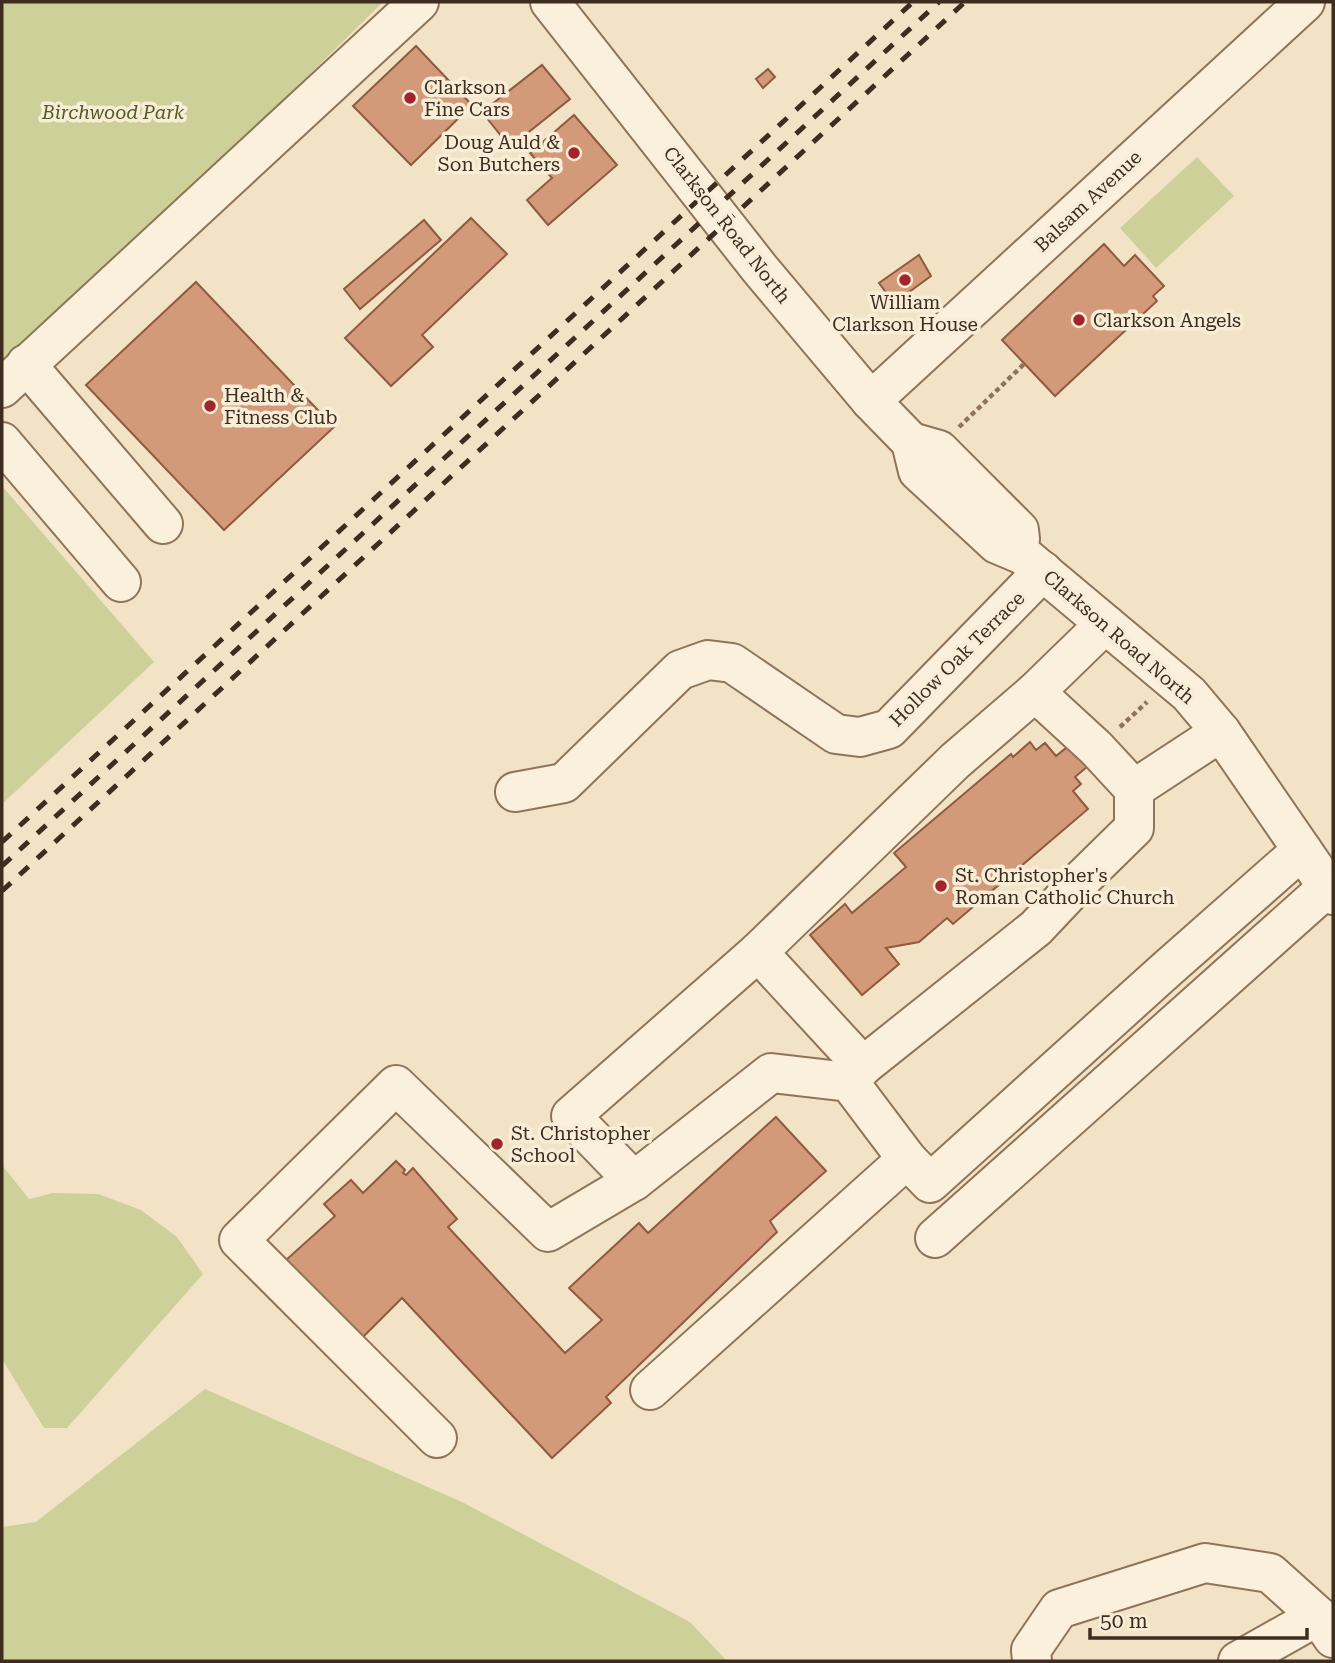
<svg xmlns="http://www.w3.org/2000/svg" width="1335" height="1663" font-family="'Roboto Serif',serif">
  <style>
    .green { fill: #cdd199 }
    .building { fill: #d29a79; stroke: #905a3e; stroke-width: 2 }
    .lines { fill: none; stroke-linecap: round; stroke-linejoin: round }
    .minor-casing { stroke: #8f745a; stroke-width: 42 }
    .path { stroke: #8f745a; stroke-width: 4.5; stroke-dasharray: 5 3.5; stroke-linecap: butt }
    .minor { stroke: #fbf0db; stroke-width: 38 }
    .rail { stroke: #3e2c1f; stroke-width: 5; stroke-dasharray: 12 12; stroke-linecap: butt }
    .poi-dot { fill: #a2252c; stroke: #f8edd7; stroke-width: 2.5 }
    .labels { text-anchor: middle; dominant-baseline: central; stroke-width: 7; stroke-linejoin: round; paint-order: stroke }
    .poi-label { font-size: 19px; fill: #3e2c1f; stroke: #f8edd7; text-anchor: start }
    .park-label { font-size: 19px; font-style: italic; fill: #505c24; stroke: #f8edd7 }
    .street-label { font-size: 19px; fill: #3e2c1f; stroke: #f8edd7 }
  </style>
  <rect width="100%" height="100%" fill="#f2e3c6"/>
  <g class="green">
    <path d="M2,2H383L2,377Z"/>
    <path d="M1197,157L1234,196L1156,268L1120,228Z"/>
    <path d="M2,486L154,662L2,804Z"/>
    <path d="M2,1165L29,1199L53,1193L98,1194L141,1210L177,1237L203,1274L67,1428H44L2,1359Z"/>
    <path d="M205,1389L462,1502L690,1622L727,1661H2V1527L36,1522Z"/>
  </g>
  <g class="building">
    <path d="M416,46L472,105L411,165L353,106Z"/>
    <path d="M542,65L570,99L510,147L482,112Z"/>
    <path d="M768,69L775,77L763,88L756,79Z"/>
    <path d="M574,115L617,165L548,225L527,200L552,178L530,153Z"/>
    <path d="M471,218L507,254L422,335L433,347L391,386L345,338Z"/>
    <path d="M424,220L441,240L360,309L344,289Z"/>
    <path d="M1104,244L1124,266L1135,255L1164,286L1153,296L1157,301L1055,396L1002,340Z"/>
    <path d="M919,255L931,276L894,303L879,283Z"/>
    <path d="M196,282L334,427L224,530L86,385Z"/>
    <path d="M1077,739L1095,760L1075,777L1081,784L1073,791L1088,809L953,924L947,918L919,942L886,948L899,964L862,995L810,935L845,904L852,913L906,867L894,853L1011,754L1013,757L1030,742L1036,750L1045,743L1056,756Z"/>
    <path d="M776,1117L826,1171L770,1221L777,1232L606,1397L611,1403L552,1458L402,1298L358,1342L286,1260L335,1216L324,1204L351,1180L363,1193L396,1161L405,1170L403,1173L406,1175L413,1168L457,1219L448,1227L565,1353L602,1320L569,1288L639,1223L648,1233Z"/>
  </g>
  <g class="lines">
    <g class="minor-casing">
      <g id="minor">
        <path d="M550,2L760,269L871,401L911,442L918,471L997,544L1023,555L1189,694L1221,732L1333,895"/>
        <path d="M26,364L163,524"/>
        <path d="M2,388L419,2"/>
        <path d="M871,401L1305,2"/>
        <path d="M2,442L121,582"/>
        <path d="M911,442L939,450L1019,530L1020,539"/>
        <path d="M1035,692L1096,748L1134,789"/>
        <path d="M515,792L564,783L680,670L708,660L732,663L836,734L860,737L889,729L1043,571"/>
        <path d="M758,952L863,1066"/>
        <path d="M849,1082L863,1066L1036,928L1084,877L1134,828V789L1221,732"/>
        <path d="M634,1181L571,1116L758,952L955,761L1035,692L1105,624"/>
        <path d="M935,1238L1328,887"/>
        <path d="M650,1390L907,1159"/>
        <path d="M437,1438L239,1240L396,1085L548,1232L634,1181L771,1073L849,1082L907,1159L930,1183L1167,969L1302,850"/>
        <path d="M1032,1661L1031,1650L1059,1609L1205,1563L1270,1573L1318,1616L1333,1638"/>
        <path d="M1238,1661L1318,1616"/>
      </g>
    </g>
    <g class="path">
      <path d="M959,427L1024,364"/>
      <path d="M1120,727L1147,702"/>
    </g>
    <use href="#minor" class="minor"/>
    <g class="rail">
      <path d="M2,842L913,2"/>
      <path d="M2,866L939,2"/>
      <path d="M2,891L965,2"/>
    </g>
  </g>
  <g class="poi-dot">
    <circle cx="410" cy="98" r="7"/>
    <circle cx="574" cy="153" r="7"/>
    <circle cx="905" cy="280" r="7"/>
    <circle cx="1079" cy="320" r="7"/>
    <circle cx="210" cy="406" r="7"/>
    <circle cx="941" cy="886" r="7"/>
    <circle cx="497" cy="1144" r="7"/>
  </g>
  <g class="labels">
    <g class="poi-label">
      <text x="424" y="87">Clarkson<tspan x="424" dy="22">Fine Cars</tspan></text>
      <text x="560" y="142" text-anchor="end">Doug Auld &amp;<tspan x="560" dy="22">Son Butchers</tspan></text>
      <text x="905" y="302" text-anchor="middle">William<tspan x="905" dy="22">Clarkson House</tspan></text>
      <text x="1093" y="320">Clarkson Angels</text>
      <text x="224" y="395">Health &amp;<tspan x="224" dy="22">Fitness Club</tspan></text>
      <text x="955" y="875">St. Christopher's<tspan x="955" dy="22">Roman Catholic Church</tspan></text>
      <text x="511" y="1133">St. Christopher<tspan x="511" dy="22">School</tspan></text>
    </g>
    <g class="park-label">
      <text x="113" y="112">Birchwood Park</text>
    </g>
    <g class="street-label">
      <text transform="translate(1088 201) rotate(-43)">Balsam Avenue</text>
      <text transform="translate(727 225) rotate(52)">Clarkson Road North</text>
      <text transform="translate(1119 637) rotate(41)">Clarkson Road North</text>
      <text transform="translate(957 659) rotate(-45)">Hollow Oak Terrace</text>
    </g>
  </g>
  <rect width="1335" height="1663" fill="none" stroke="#3e2c1f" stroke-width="7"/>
  <path d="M1090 1628v10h217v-10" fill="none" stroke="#3e2c1f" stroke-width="3.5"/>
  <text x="1100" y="1628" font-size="21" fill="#3e2c1f" stroke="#f8edd7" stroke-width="5" paint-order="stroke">50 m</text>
</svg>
